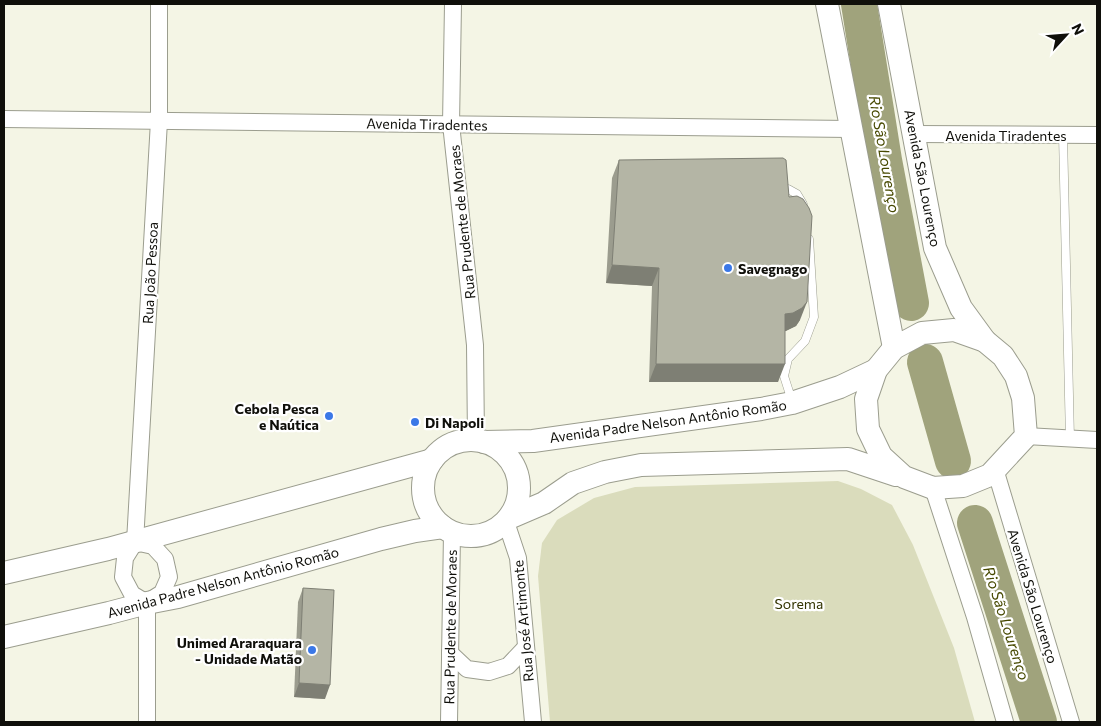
<svg xmlns="http://www.w3.org/2000/svg" width="1101" height="726" font-family="Commissioner,sans-serif">
  <style>
    .green { fill: #dadcbc }
    .lines { fill: none; stroke-linecap: round; stroke-linejoin: round }
    .river { stroke: #a0a37c; stroke-width: 36 }
    .lane-casing { stroke: #9b9d8e; stroke-width: 9 }
    .street-casing { stroke: #9b9d8e; stroke-width: 18 }
    .secondary-casing { stroke: #9b9d8e; stroke-width: 24 }
    .lane { stroke: #fff; stroke-width: 8 }
    .street { stroke: #fff; stroke-width: 16 }
    .secondary { stroke: #fff; stroke-width: 22 }
    .wall { fill: #9b9c8e }
    .shaded-wall { fill: #7e7f74 }
    .building { fill: #b4b5a5; stroke: #7e7f74 }
    .poi-dot { fill: #3b78e7; stroke: #fff; stroke-width: 2 }
    .labels { text-anchor: middle; dominant-baseline: central; stroke-width: 4.5; stroke-linejoin: round; paint-order: stroke }
    .street-label { font-size: 14px; fill: #0f0f0a; stroke: #fff }
    .poi-label { font-size: 14px; font-weight: bold; fill: #0f0f0a; stroke: #fff; text-anchor: start }
    .park-label { font-size: 14px; fill: #323401; stroke: #fff }
    .water-label { font-size: 15px; font-style: italic; fill: #474901; stroke: #fff }
  </style>
  <rect width="100%" height="100%" fill="#f4f5e5"/>
  <path class="green" d="M838,481L861,489L892,505L913,545L954,648L975,722H550L538,576L542,543L557,520L594,498L635,487Z"/>
  <g class="lines">
    <g class="river">
      <path d="M859,4L884,160L911,303"/>
      <path d="M925,362L953,461"/>
      <path d="M975,523L1039,722"/>
    </g>
    <g class="lane-casing">
      <g id="lane">
        <path d="M1063,135L1070,439"/>
        <path d="M788,189L797,194L803,204"/>
        <path d="M792,401L784,376L788,359L805,341L814,317L809,239"/>
      </g>
    </g>
    <g class="street-casing">
      <g id="street">
        <path d="M453,4L451,124L475,345L476,440"/>
        <path d="M4,119L851,129"/>
        <path d="M914,134L1097,135"/>
        <path d="M1026,436L1097,440"/>
        <path d="M995,469L1071,722"/>
        <path d="M933,488L975,617L1005,722"/>
        <path d="M506,522L518,558L533,722"/>
        <path d="M135,542L153,546L165,559L169,577L162,593L149,601"/>
        <path d="M147,603L132,594L123,577L125,558L135,542L159,121V4"/>
        <path d="M147,603V722"/>
        <path d="M450,653L467,669L489,672L508,666L526,647"/>
        <path d="M449,722L452,533"/>
      </g>
    </g>
    <g class="secondary-casing">
      <g id="secondary">
        <path d="M827,4L894,348"/>
        <path d="M889,4L935,248L961,308L985,341"/>
        <path d="M954,330L985,341L1003,356L1016,376L1023,398L1026,436L990,475L963,486L933,488L904,477L881,456L868,429L866,399L876,370L894,348L922,333Z"/>
        <circle cx="471" cy="488" r="48"/>
        <path d="M484,442L533,441L761,409L792,403L840,387L876,370"/>
        <path d="M509,518L544,503L573,483L605,472L641,465L848,459L896,475"/>
        <path d="M4,573L108,549L432,460"/>
        <path d="M4,637L109,613L147,603L178,597L381,539L415,531L443,527"/>
      </g>
    </g>
    <use href="#lane" class="lane"/>
    <use href="#street" class="street"/>
    <use href="#secondary" class="secondary"/>
  </g>
  <g class="wall">
    <path d="M619,160L789,197L800,320L796,326L785,331L778,382H649L652,286L606,283L612,178Z"/>
    <path d="M303,588L325,699L294,697L298,602Z"/>
  </g>
  <g class="shaded-wall">
    <path d="M612,265L659,268L652,286L606,283Z"/>
    <path d="M807,302L800,320L796,326L786,331L779,332L785,314Z"/>
    <path d="M656,364H785L778,382H649Z"/>
    <path d="M299,683L330,685L325,699L294,697Z"/>
  </g>
  <g class="building">
    <path d="M783,158L786,160L789,197L797,196L803,199L809,208L812,216L807,302L802,308L793,313L785,314V364H656L659,268L612,265L619,160Z"/>
    <path d="M303,588L334,590L330,685L299,683Z"/>
  </g>
  <g class="poi-dot">
    <circle cx="728" cy="268" r="5"/>
    <circle cx="329" cy="416" r="5"/>
    <circle cx="415" cy="422" r="5"/>
    <circle cx="312" cy="650" r="5"/>
  </g>
  <g class="labels">
    <g class="street-label">
      <text transform="translate(427 124) rotate(1)">Avenida Tiradentes</text>
      <text x="1006" y="135">Avenida Tiradentes</text>
      <text transform="translate(923 178) rotate(79)">Avenida São Lourenço</text>
      <text transform="translate(462 222) rotate(-96)">Rua Prudente de Moraes</text>
      <text transform="translate(150 273) rotate(-87)">Rua João Pessoa</text>
      <text transform="translate(668 421) rotate(-8)">Avenida Padre Nelson Antônio Romão</text>
      <text transform="translate(223 582) rotate(-15)">Avenida Padre Nelson Antônio Romão</text>
      <text transform="translate(1033 596) rotate(73)">Avenida São Lourenço</text>
      <text transform="translate(523 621) rotate(-95)">Rua José Artimonte</text>
      <text transform="translate(450 627) rotate(-89)">Rua Prudente de Moraes</text>
    </g>
    <g class="poi-label">
      <text x="738" y="268">Savegnago</text>
      <text x="319" y="408" text-anchor="end">Cebola Pesca<tspan x="319" dy="16">e Naútica</tspan></text>
      <text x="425" y="422">Di Napoli</text>
      <text x="302" y="642" text-anchor="end">Unimed Araraquara<tspan x="302" dy="16">- Unidade Matão</tspan></text>
    </g>
    <g class="park-label">
      <text x="799" y="603">Sorema</text>
    </g>
    <g class="water-label">
      <text transform="translate(885 154) rotate(80)">Rio São Lourenço</text>
      <text transform="translate(1007 623) rotate(72)">Rio São Lourenço</text>
    </g>
  </g>
  <rect width="1101" height="726" fill="none" stroke="#0f0f0a" stroke-width="10"/>
  <g transform="translate(1066 35) rotate(64)" stroke="#ffffff" stroke-width="4" paint-order="stroke">
  <path d="M0-4L9 19L0 12L-9 19Z" fill="#0f0f0a"/>
  <text y="-8" font-size="14" font-weight="bold" text-anchor="middle" fill="#0f0f0a">N</text>
  </g>
</svg>
